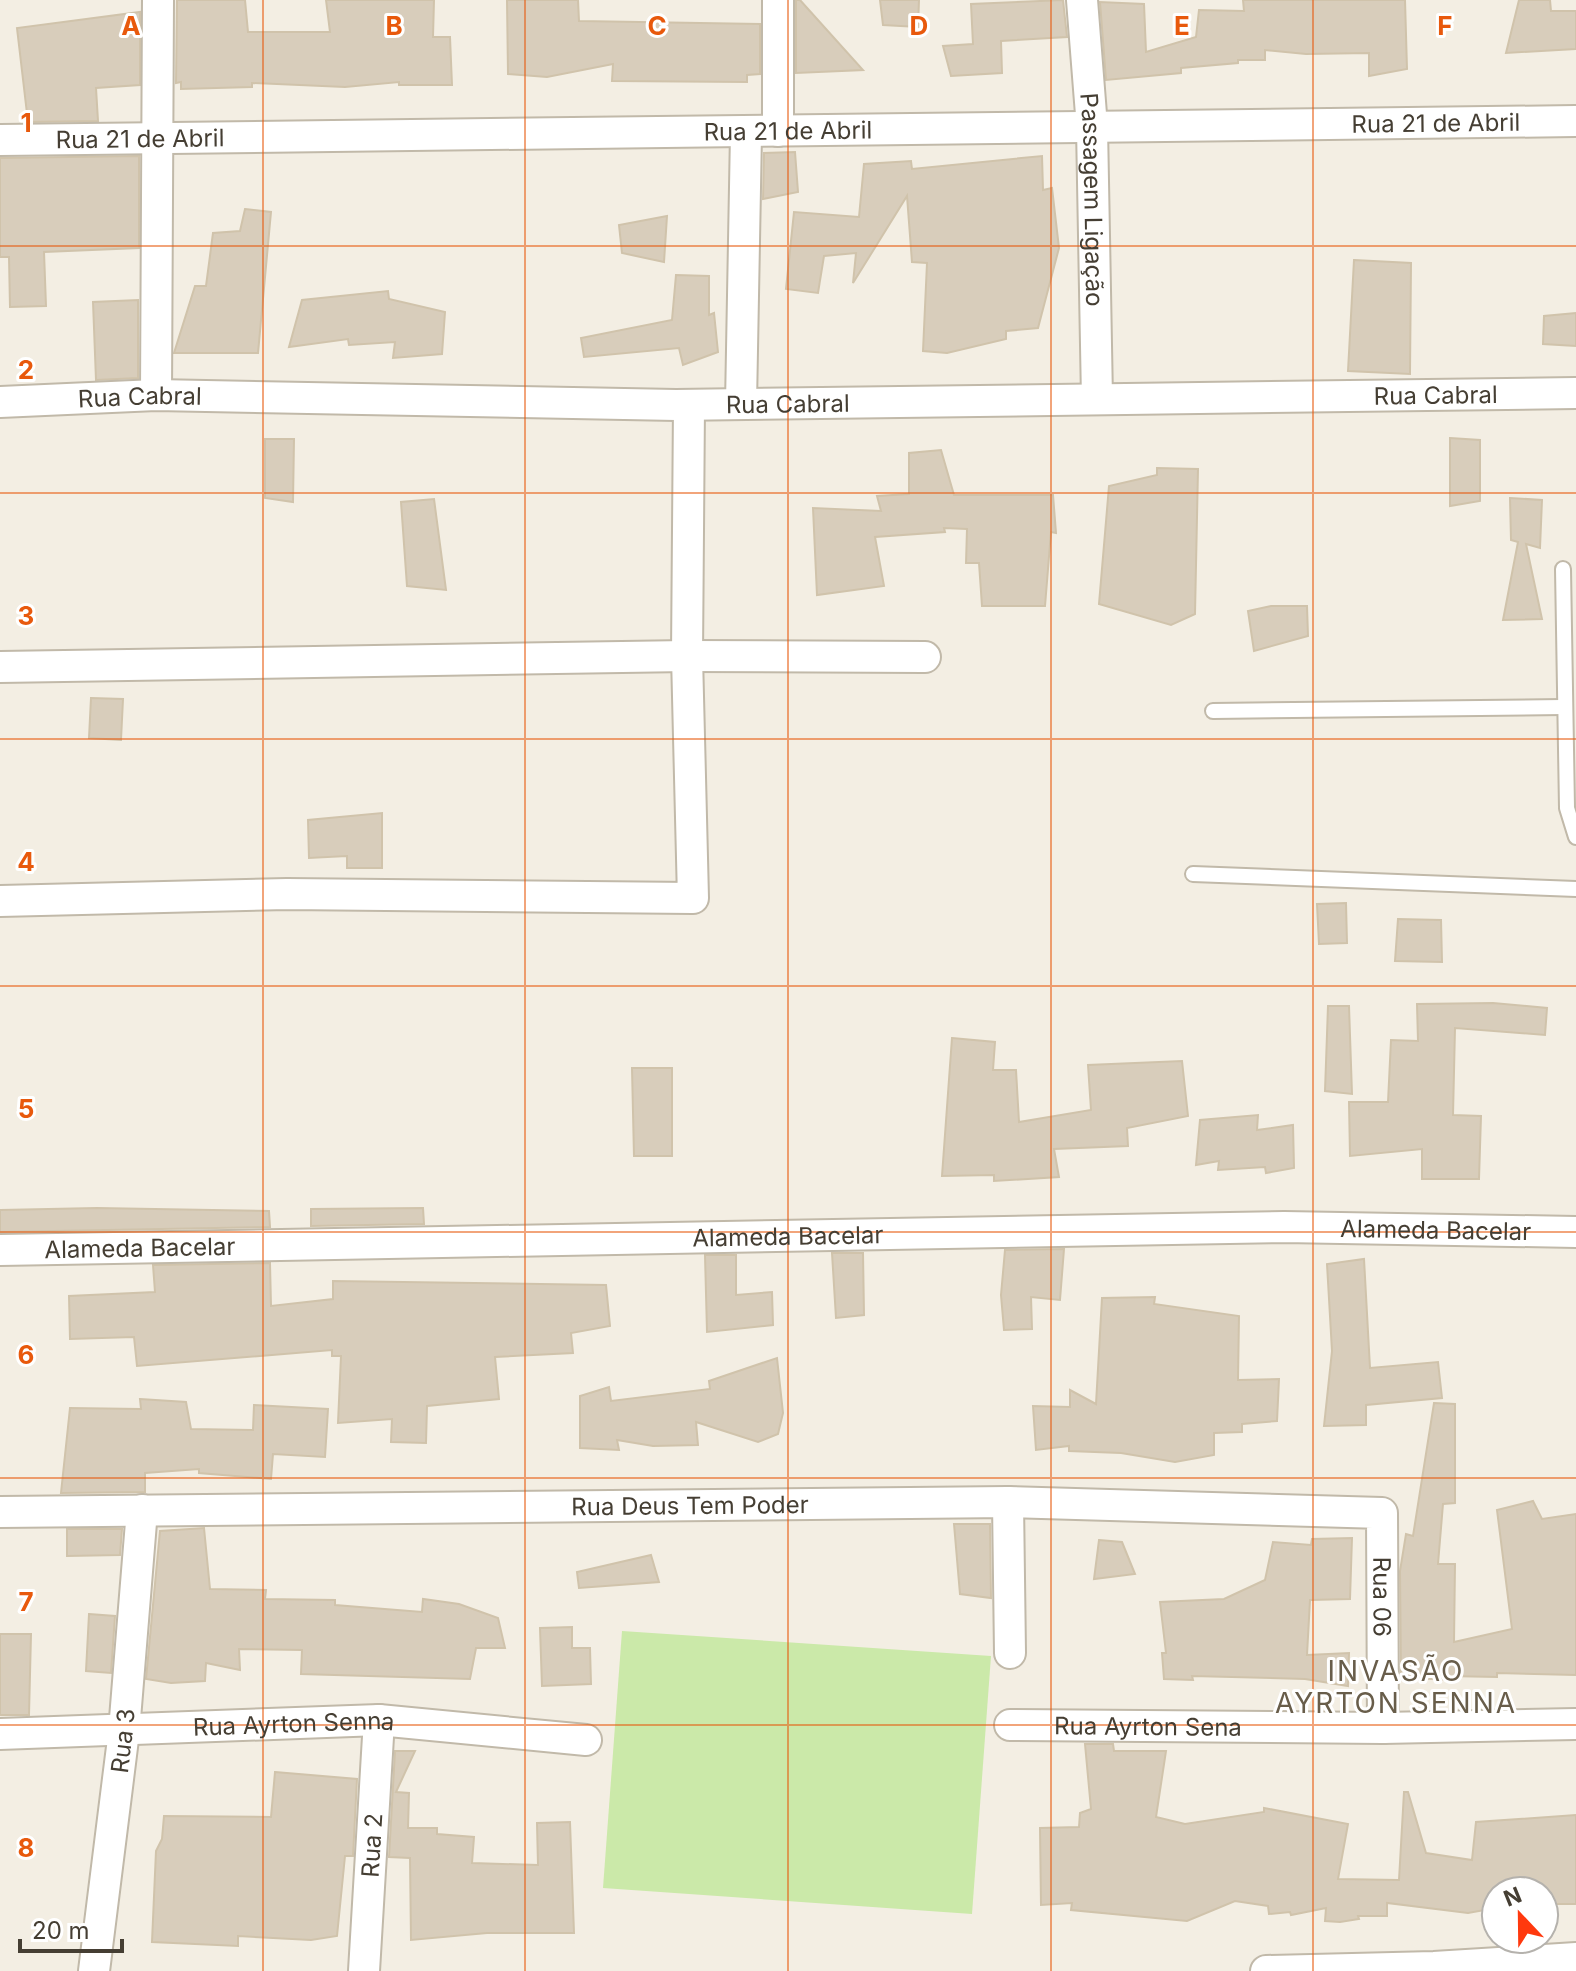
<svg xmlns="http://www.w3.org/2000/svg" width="1576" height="1971" font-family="Inter,sans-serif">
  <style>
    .green { fill: #cbe9a9 }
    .building { fill: #d8cdbb; stroke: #d0c3ab; stroke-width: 2 }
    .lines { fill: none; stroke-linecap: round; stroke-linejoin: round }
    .service-casing { stroke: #c1b9a9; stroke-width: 18 }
    .minor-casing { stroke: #c1b9a9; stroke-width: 34 }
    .service { stroke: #fff; stroke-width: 14 }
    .minor { stroke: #fff; stroke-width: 30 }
    .grid { fill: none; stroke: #e8590c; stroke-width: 2; stroke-opacity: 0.55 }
    .labels { text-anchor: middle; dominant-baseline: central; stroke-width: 6; stroke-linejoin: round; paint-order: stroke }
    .street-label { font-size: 24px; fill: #453e33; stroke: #fff }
    .quarter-label { font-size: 28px; letter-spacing: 2px; fill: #685d4a; stroke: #fff }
    .grid-label { font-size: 26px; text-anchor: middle; font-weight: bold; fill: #e8590c; stroke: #fff; stroke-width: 6; stroke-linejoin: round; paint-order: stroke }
  </style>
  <rect width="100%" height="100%" fill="#f3eee3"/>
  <path class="green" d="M622,1631L991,1656L972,1914L603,1888Z"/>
  <g class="building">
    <path d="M177,0H245L248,32H330L326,0H434L433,37H450L452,85H399V82L345,87L252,83V87L181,89V82L176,83Z"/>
    <path d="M507,0H578L579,21L760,24V74L747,75V82L612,81L613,64L547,77L508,74Z"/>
    <path d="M796,0H800L863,70L796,73Z"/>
    <path d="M880,0H919L918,27L883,25Z"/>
    <path d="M1063,0L1067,37L1001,41L1002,73L951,76L943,46L973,44L971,4Z"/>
    <path d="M1243,0H1405L1407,69L1369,76V53L1306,54L1265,50V60H1238V63L1181,68V73L1106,80L1100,2L1144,4L1146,52L1196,37L1199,10L1244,11Z"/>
    <path d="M1519,0H1550L1551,11H1576V49L1506,53Z"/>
    <path d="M140,12V85L96,88L98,121L28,122L17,28Z"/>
    <path d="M795,152L798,192L763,199L764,153Z"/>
    <path d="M139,156V248L44,252L46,306L10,307L9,257H0V158Z"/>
    <path d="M1042,156L1043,190L1052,188L1059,248L1038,328L1006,331V339L947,353L923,351L927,263L912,262L907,196L853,283L856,253L824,256L818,293L786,289L794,212L859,217L864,164L911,161L912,169Z"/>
    <path d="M245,209L271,212L258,353H174L195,286H206L213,233L240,231Z"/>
    <path d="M667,216L664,262L622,253L619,225Z"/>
    <path d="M1354,260L1411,263L1410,374L1348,371Z"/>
    <path d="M676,275L709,276V315L714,313L718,352L683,365L679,348L584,357L581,338L672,320Z"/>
    <path d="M388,291L389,299L445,312L442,354L393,358L395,342L349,345L348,339L289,347L302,300Z"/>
    <path d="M138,300V378L96,380L93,302Z"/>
    <path d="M1576,313V346L1543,344L1544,316Z"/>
    <path d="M1450,438L1480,440V501L1450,506Z"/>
    <path d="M265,439H294L293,502L265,498Z"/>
    <path d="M941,450L954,495H1053L1056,533L1051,532L1045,606H982L979,563H966L967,529L944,528L945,532L875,537L884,586L817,595L813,508L881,511L877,496L909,494V453Z"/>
    <path d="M1157,468L1198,469L1195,614L1171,625L1099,604L1109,486L1157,475Z"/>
    <path d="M1510,498L1542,500L1540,548L1526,544L1542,619L1503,620L1518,542L1511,540Z"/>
    <path d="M434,499L446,590L407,586L401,502Z"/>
    <path d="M1271,606H1307L1308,636L1254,651L1248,611Z"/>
    <path d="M91,698L123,699L121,740L89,738Z"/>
    <path d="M382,813V868H347V856L309,858L308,820Z"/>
    <path d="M1346,903L1347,943L1319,944L1317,904Z"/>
    <path d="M1398,919L1441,920L1442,962L1395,961Z"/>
    <path d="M1493,1003L1547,1008L1545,1035L1455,1028L1453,1115L1481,1116L1479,1179H1422V1149L1350,1156L1349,1102H1388L1391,1040L1418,1041L1417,1004Z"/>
    <path d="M1328,1006H1349L1352,1094L1325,1091Z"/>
    <path d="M952,1038L995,1042L993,1070H1016L1019,1122L1091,1110L1088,1065L1182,1061L1188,1116L1127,1128L1128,1146L1054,1149L1059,1177L994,1181V1175L942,1176Z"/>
    <path d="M632,1068H672V1156H634Z"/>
    <path d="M1258,1115L1257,1130L1293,1125L1294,1168L1266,1173L1265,1167L1218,1170L1219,1161L1196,1165L1200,1120Z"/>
    <path d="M97,1208L269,1211L270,1227L0,1232V1210Z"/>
    <path d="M423,1208L424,1224L311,1226V1209Z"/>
    <path d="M1064,1249L1060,1300L1031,1297L1032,1329L1004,1330L1001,1295L1005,1250Z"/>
    <path d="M832,1253H863L864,1315L836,1318Z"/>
    <path d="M705,1255H736V1295L772,1292L773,1325L707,1332Z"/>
    <path d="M1364,1259L1370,1368L1438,1362L1442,1398L1366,1405V1425L1324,1426L1332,1351L1327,1264Z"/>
    <path d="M270,1263L271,1306L333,1299V1281L606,1285L610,1326L571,1333L573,1353L495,1357L499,1399L427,1406L426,1443L391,1442L392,1419L338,1423L341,1356H332V1350L137,1366L134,1337L70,1339L69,1296L155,1292L153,1265Z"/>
    <path d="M1155,1297L1154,1304L1239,1316L1238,1380L1279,1379L1277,1421L1242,1424V1432L1214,1433V1455L1175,1462L1121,1453L1069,1451V1446L1036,1450L1033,1406L1070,1407V1390L1096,1404L1102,1298Z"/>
    <path d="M777,1358L783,1413L778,1434L758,1442L696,1422L698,1445L653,1446L617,1440L619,1450L580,1448V1396L609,1387L611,1401L710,1389L709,1381Z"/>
    <path d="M140,1399L186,1402L191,1429L253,1430L254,1405L328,1409L325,1457L273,1454L271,1479L199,1473V1469L145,1473V1492L61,1493L70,1408L141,1409Z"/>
    <path d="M1434,1403L1455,1404V1503L1443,1504L1438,1564H1455L1454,1642L1512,1629L1497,1510L1533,1501L1542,1519L1576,1514V1675L1497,1673V1677L1447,1676V1680L1401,1677L1400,1571L1406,1534L1413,1536Z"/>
    <path d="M954,1524H990L991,1598L960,1594Z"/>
    <path d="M204,1528L210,1589L266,1590L265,1599L335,1600V1605L422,1612L423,1599L459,1604L498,1618L505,1648H476L470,1679L301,1674L302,1650L239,1649L240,1670L206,1663L205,1681L171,1683L146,1679L160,1531Z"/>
    <path d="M67,1529H122L120,1555L67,1556Z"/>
    <path d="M1352,1538L1350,1599L1310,1600L1307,1655L1349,1653L1348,1686L1305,1679L1192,1676L1193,1680L1164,1679L1162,1653H1166L1160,1602L1224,1599L1265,1580L1273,1542L1311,1545L1312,1539Z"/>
    <path d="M1099,1540L1122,1542L1135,1574L1094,1579Z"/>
    <path d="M651,1555L659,1582L579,1588L577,1572Z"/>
    <path d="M89,1614L115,1616L111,1673L86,1671Z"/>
    <path d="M572,1627V1648H590L591,1684L542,1686L540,1628Z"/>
    <path d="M0,1634H31L29,1715H0Z"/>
    <path d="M1085,1744H1113L1114,1751H1166L1156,1817L1185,1824L1264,1812V1808L1348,1824L1338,1879L1399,1880L1404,1792H1408L1426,1853L1472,1860L1476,1822L1576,1815V1904H1544V1891H1496V1908L1468,1913L1387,1903V1916H1358L1359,1919L1340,1922L1325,1921L1326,1908L1291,1915L1290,1912L1269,1914L1268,1906L1235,1901L1187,1921L1071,1910L1072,1903L1041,1905L1040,1828L1079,1827L1080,1813L1091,1809Z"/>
    <path d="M395,1751H415L396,1792L409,1793L408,1828H437V1834L474,1837L472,1863L538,1865L537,1823L570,1822L574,1933H487L411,1940L410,1858L389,1857Z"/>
    <path d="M275,1772L357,1779L353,1856H345L337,1936L311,1940L238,1936V1946L152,1942L156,1851L162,1839L164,1816L271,1817Z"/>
  </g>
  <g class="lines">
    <g class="service-casing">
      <g id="service">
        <path d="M1563,569L1567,808L1576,837"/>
        <path d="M1213,711L1563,707"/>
        <path d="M1193,874L1576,889"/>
      </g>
    </g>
    <g class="minor-casing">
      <g id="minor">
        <path d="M778,0V131"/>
        <path id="s1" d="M1082,0L1092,127L1097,399"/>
        <path id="s2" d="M0,140L1576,121"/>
        <path d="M156,395L158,0"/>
        <path id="s3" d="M0,402L156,395L676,405L1576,393"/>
        <path d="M741,404L746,133"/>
        <path d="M0,667L687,656L925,657"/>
        <path d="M0,901L287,894L693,898L687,656L689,405"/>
        <path id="s4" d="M0,1250L1284,1227L1576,1232"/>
        <path d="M1008,1502L1010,1653"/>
        <path id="s5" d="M0,1512L1008,1502L1382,1513L1383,1728"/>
        <path id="s6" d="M1010,1725L1383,1728L1576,1724"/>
        <path id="s7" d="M0,1734L379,1720L586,1740"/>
        <path id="s8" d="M94,1971L124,1731L142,1510"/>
        <path id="s9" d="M364,1971L379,1720"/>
        <path d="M1266,1971L1434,1967L1576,1958"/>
      </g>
    </g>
    <use href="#service" class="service"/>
    <use href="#minor" class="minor"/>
  </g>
  <path class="grid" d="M263,0V1971M525,0V1971M788,0V1971M1051,0V1971M1313,0V1971M0,246H1576M0,493H1576M0,739H1576M0,986H1576M0,1232H1576M0,1478H1576M0,1725H1576"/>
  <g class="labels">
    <g class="street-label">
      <text stroke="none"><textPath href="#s2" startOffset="1436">Rua 21 de Abril</textPath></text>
      <text stroke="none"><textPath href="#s2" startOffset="788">Rua 21 de Abril</textPath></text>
      <text stroke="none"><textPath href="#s2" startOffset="140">Rua 21 de Abril</textPath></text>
      <text stroke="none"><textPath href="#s1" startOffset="200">Passagem Ligação</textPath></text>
      <text stroke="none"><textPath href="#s3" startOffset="1436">Rua Cabral</textPath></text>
      <text stroke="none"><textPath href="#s3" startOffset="140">Rua Cabral</textPath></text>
      <text stroke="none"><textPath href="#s3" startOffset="788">Rua Cabral</textPath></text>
      <text stroke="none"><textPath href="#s4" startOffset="1436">Alameda Bacelar</textPath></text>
      <text stroke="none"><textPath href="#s4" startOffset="788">Alameda Bacelar</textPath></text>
      <text stroke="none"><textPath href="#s4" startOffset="140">Alameda Bacelar</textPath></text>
      <text stroke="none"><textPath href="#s5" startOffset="690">Rua Deus Tem Poder</textPath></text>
      <text stroke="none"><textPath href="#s5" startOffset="1466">Rua 06</textPath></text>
      <text stroke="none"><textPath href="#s7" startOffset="294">Rua Ayrton Senna</textPath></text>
      <text stroke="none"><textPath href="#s6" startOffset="138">Rua Ayrton Sena</textPath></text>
      <text stroke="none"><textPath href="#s8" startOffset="232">Rua 3</textPath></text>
      <text stroke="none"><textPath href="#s9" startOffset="126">Rua 2</textPath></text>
    </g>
    <g class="quarter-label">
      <text x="1396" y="1671">INVASÃO<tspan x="1396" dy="32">AYRTON SENNA</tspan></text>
    </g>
  </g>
  <g class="grid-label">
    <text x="131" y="35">A</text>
    <text x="394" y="35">B</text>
    <text x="657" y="35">C</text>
    <text x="919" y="35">D</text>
    <text x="1182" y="35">E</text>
    <text x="1445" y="35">F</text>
    <text x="26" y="132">1</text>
    <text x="26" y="379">2</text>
    <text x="26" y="625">3</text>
    <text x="26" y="871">4</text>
    <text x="26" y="1118">5</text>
    <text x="26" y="1364">6</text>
    <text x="26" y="1611">7</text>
    <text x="26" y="1857">8</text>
  </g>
  <g transform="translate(1520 1915) rotate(338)"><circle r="38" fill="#ffffff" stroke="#b5b2ad" stroke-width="2"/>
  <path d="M0-6L14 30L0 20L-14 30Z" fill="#ff390e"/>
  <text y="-12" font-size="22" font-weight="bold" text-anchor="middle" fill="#453e33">N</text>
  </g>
  <path d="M20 1939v12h102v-12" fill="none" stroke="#453e33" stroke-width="4"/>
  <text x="32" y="1939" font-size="24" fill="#453e33" stroke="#ffffff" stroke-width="6" paint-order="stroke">20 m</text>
</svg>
